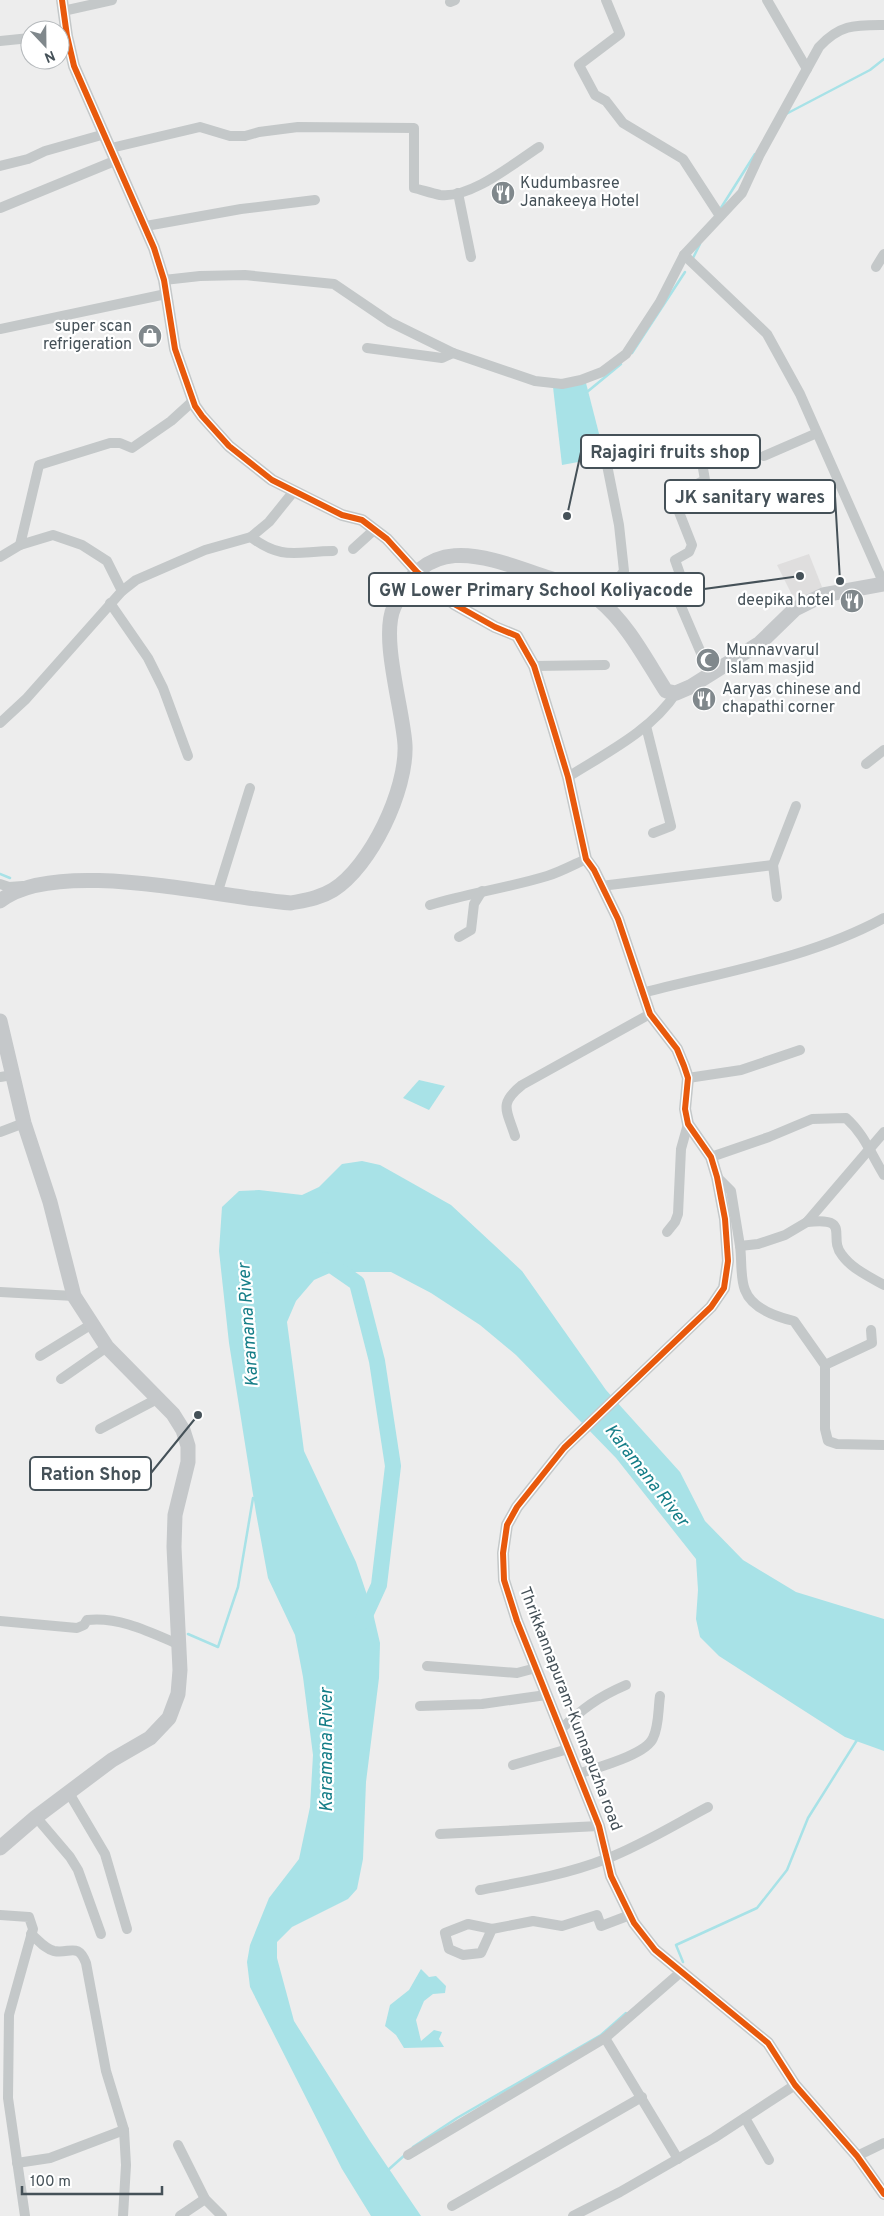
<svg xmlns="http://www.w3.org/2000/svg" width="884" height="2216" font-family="Overpass,sans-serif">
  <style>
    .education { fill: #dfdede }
    .water { fill: #a8e2e7 }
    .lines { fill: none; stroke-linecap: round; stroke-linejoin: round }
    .stream { stroke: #a8e2e7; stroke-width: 2.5 }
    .river { stroke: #a8e2e7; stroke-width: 16 }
    .minor { stroke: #c4c8c9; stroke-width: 10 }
    .tertiary { stroke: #c4c8c9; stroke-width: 12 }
    .secondary { stroke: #c5c8ca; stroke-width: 15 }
    .cycleway-casing { stroke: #fff; stroke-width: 9 }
    .cycleway { stroke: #e8590c; stroke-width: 6 }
    .labels { text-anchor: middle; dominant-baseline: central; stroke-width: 4.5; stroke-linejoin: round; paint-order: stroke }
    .poi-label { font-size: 16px; fill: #455158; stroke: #fff; text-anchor: start }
    .street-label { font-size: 16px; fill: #455158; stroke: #fff }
    .water-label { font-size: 18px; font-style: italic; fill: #147d87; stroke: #fff }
    .leader { fill: none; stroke: #455158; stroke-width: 2 }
    .callout-dot { fill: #455158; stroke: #fff; stroke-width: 2 }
    .callout { fill: #fff; stroke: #455158; stroke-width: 2 }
    .callout-label { font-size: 18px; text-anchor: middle; font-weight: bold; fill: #455158 }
  </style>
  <rect width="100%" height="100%" fill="#ededed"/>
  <path class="education" d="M809,554L822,587L795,601L777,565Z"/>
  <g class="water">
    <path d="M586,383L605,457L562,465L553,387Z"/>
    <path d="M419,1080L445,1086L429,1110L403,1098Z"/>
    <path d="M362,1161L380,1165L451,1205L522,1271L606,1390L680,1472L705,1521L743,1560L796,1592L884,1619V1751L845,1737L719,1656L700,1637L696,1619L698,1590L696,1559L616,1458L516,1355L480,1325L431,1293L391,1272H332L314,1280L296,1301L287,1322L304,1451L356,1562L373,1613L380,1643L379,1678L366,1782L363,1859L357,1889L348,1899L292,1927L277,1942V1958L294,2021L370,2141L421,2216H371L342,2169L250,1987L247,1962L250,1945L269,1898L299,1859L310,1807L313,1755L303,1677L295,1635L268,1578L256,1513L229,1343L219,1251L222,1207L239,1191L259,1190L302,1195L319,1187L342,1164Z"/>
    <path d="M421,1969L429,1977L436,1976L446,1986L445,1993L433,1994L424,2001L416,2020L421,2041L434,2030L442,2032L439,2039L444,2047L404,2048L396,2035L385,2026L390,2005L409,1990Z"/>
  </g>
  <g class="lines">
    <g class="stream">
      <path d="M786,114L870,70L884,59"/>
      <path d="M719,211L755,154"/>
      <path d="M693,258L700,244"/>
      <path d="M632,353L685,272"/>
      <path d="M587,392L621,364"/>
      <path d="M0,874L10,878"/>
      <path d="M188,1634L218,1647L238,1587L253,1498"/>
      <path d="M683,1962L676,1945L757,1908L787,1870L808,1818L857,1740"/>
      <path d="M413,2147L457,2118L601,2035L626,2013"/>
      <path d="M388,2170L406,2154"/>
    </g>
    <path class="river" d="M324,1260L357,1283L377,1361L393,1466L379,1585L362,1622"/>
    <g class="minor">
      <path d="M606,0L620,34L579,65L595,95L606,101L623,123L683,159L720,216"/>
      <path d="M767,0L807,69"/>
      <path d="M450,2L455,0"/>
      <path d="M63,11L112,0"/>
      <path d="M0,41L30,38"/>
      <path d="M111,148L200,127L230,136H245L259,132L298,127L414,128V188C422,190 431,193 440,195C471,199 514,163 539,147"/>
      <path d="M0,166L28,159L45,151L105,134"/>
      <path d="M458,193L471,257"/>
      <path d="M0,208L117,160"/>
      <path d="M146,226L241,209L315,200"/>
      <path d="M684,255L767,334L800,394L884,584"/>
      <path d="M876,267L884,254"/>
      <path d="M164,280L200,276L245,275L334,284L390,322L453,353L535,381L562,384L581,380L602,372L626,354L660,302L684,255L742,193L760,154L819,47C840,24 855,25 884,25"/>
      <path d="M0,329L166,294"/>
      <path d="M367,348L442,358L453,353"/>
      <path d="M764,456L817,433"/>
      <path d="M251,537C282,561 298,551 333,551"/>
      <path d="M20,545L39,465L110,443H120L132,448L171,421L193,401"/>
      <path d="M353,549L374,530"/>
      <path d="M0,557L20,545L53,535L82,545L107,561L122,591"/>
      <path d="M601,602L624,571L619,525L607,465"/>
      <path d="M110,603L148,658L163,688L188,756"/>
      <path d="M534,666L605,665"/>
      <path d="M710,674L680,604L687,594L675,560L689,552L692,545L675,502L678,494L705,480L700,451L701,446L706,442L724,439"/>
      <path d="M0,723L26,699L122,591L136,580L205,550L251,537L269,522L294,491"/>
      <path d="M646,726L671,826L653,833"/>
      <path d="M866,764L884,750"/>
      <path d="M568,777C606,753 651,731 676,693"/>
      <path d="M773,865L796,806"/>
      <path d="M0,884L9,887L23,886"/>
      <path d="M601,886L773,865L777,897"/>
      <path d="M217,894L250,788"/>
      <path d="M430,905C468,893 508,888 547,876C560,872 573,865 586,859"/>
      <path d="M459,937L471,930L474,904L482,891"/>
      <path d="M642,993C723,972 811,958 884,918"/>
      <path d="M0,1077L13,1075"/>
      <path d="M688,1078L741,1070L800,1050"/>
      <path d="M0,1132L24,1123"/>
      <path d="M515,1136C507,1110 498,1104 522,1085L650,1014"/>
      <path d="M711,1157L769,1137L812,1119L846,1118C864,1134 871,1154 884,1175"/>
      <path d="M717,1177L731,1191L740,1246L758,1244L785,1235L807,1222L884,1132"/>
      <path d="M807,1222C853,1217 827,1237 842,1255C852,1269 870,1277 884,1285"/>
      <path d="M667,1232L675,1222L678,1214L681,1149L688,1124"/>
      <path d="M740,1246C742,1259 740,1278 745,1290C752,1309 777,1317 794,1321L825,1365V1429L828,1441L837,1444L884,1445"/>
      <path d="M0,1292L74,1296"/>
      <path d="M40,1356L92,1324"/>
      <path d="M825,1365L872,1343L871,1330"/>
      <path d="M61,1379L107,1347"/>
      <path d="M100,1429L159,1398"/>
      <path d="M0,1621L77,1628L84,1625L87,1620C119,1616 152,1633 180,1645"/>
      <path d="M427,1666L517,1673L536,1668"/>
      <path d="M420,1706L482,1704L546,1695"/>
      <path d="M560,1730C582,1709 598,1697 626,1685"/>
      <path d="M513,1765L568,1749"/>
      <path d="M578,1774C595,1768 646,1755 653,1738C659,1726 658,1710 660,1696"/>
      <path d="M69,1793L105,1854L127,1929"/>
      <path d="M36,1817L70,1857L78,1870L101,1934"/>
      <path d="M440,1834L599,1826"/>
      <path d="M480,1890C522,1882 565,1875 606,1859C642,1845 674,1825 708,1807"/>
      <path d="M0,1915L29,1917L33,1929L9,2015L8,2098L25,2216"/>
      <path d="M492,1929L481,1953L463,1955L449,1949L445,1933L468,1924L492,1929L533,1921L562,1926L597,1915L601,1926L630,1915"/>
      <path d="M31,1934C38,1940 45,1949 54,1951C70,1954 78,1942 86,1963L106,2071L124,2130L126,2165L123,2216"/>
      <path d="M605,2038L678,2159"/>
      <path d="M745,2118L769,2160"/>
      <path d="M178,2145L205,2199L222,2216"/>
      <path d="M408,2155L605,2038L682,1971"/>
      <path d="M857,2156L884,2143"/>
      <path d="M17,2163L50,2158L124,2130"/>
      <path d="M452,2206L642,2097"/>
      <path d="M180,2216L205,2199"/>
      <path d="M573,2216L620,2192L714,2138L795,2085"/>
    </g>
    <path class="tertiary" d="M62,0L67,36L74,66L154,248L164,280L175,349L195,406L202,416L229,446L272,480L342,515L362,520L387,539L417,572L454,604L495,627L517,636L534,666L552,724L568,777L586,859L594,870L618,919L650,1014L677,1049L684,1066L688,1078L685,1109L688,1124L711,1157L717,1177L725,1219L728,1261L724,1288L711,1307L564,1448L517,1507L507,1525L503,1553L504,1580L517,1621L599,1826L611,1876L634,1923L655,1950L768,2043L795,2085L857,2156L884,2194"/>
    <g class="secondary">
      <path d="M0,901C56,856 220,898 291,903C306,900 320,898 333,890C371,866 407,790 405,745C403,710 380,637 394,607C425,535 477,553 537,574C557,581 582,587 599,600C628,624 646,660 666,691L676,693L690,687L760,643L795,609L823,595L884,584"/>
      <path d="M0,1021L24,1123L50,1202L74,1296L107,1347L173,1414L183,1430L188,1446V1462L175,1515L174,1547L180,1670L178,1694L169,1718L150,1738L112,1760L36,1817L0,1848"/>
    </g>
    <g class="cycleway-casing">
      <path id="cycleway" d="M62,0L67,36L74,66L154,248L164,280L175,349L195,406L202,416L229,446L272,480L342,515L362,520L387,539L417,572L454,604L495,627L517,636L534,666L552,724L568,777L586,859L594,870L618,919L650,1014L677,1049L684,1066L688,1078L685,1109L688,1124L711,1157L717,1177L725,1219L728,1261L724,1288L711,1307L564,1448L517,1507L507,1525L503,1553L504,1580L517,1621L599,1826L611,1876L634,1923L655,1950L768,2043L795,2085L857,2156L884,2194"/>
    </g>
    <use href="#cycleway" class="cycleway"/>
  </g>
  <defs>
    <g id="restaurant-disc" transform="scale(1.25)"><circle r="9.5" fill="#80888c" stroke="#fff"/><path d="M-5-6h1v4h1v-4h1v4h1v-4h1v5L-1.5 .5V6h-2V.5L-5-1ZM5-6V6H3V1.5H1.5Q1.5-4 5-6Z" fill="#fff"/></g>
    <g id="shop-disc" transform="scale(1.25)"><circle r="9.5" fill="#80888c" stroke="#fff"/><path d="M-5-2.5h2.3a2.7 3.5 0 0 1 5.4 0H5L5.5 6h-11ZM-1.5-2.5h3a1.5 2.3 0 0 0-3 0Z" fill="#fff"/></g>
    <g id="mosque-disc" transform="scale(1.25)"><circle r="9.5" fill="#80888c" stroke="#fff"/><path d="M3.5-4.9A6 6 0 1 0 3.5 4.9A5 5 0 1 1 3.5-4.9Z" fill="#fff"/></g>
  </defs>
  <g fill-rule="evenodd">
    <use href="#restaurant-disc" x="503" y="193"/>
    <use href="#shop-disc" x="150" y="336"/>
    <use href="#restaurant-disc" x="852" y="601"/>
    <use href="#mosque-disc" x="708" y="660"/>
    <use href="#restaurant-disc" x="704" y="699"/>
  </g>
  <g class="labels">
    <g class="poi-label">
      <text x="520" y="184">Kudumbasree<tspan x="520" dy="18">Janakeeya Hotel</tspan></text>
      <text x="132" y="327" text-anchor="end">super scan<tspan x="132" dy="18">refrigeration</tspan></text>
      <text x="834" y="601" text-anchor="end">deepika hotel</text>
      <text x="726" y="651">Munnavvarul<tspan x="726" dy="18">Islam masjid</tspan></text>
      <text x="722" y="690">Aaryas chinese and<tspan x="722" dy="18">chapathi corner</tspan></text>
    </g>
    <g class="street-label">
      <text transform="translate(570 1709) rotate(69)">Thrikkannapuram-Kunnapuzha road</text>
    </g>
    <g class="water-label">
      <text transform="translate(249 1325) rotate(-94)">Karamana River</text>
      <text transform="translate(646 1476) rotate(52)">Karamana River</text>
      <text transform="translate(327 1750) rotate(-90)">Karamana River</text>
    </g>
  </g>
  <path class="leader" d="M567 516L581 452M840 581L835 496M800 576L704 589M198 1415L151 1473"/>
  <g class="callout-dot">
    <circle cx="567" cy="516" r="5"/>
    <circle cx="840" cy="581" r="5"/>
    <circle cx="800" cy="576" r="5"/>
    <circle cx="198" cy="1415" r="5"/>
  </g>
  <g class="callout">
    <rect x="581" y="435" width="179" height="33" rx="5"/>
    <rect x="665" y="480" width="170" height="33" rx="5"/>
    <rect x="369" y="573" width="335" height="33" rx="5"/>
    <rect x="30" y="1457" width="121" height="33" rx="5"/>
  </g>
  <g class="callout-label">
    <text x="670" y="458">Rajagiri fruits shop</text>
    <text x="750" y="503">JK sanitary wares</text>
    <text x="536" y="596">GW Lower Primary School Koliyacode</text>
    <text x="91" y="1480">Ration Shop</text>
  </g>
  <g transform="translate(45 45) rotate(158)"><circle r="24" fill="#ffffff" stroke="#b5b9bc"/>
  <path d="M0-4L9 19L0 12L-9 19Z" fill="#80888c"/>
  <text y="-8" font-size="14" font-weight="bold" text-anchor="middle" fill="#455158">N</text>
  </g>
  <path d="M22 2186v8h140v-8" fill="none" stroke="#455158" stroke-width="2.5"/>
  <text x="30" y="2186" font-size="15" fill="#455158" stroke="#ffffff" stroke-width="4" paint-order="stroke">100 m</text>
</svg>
